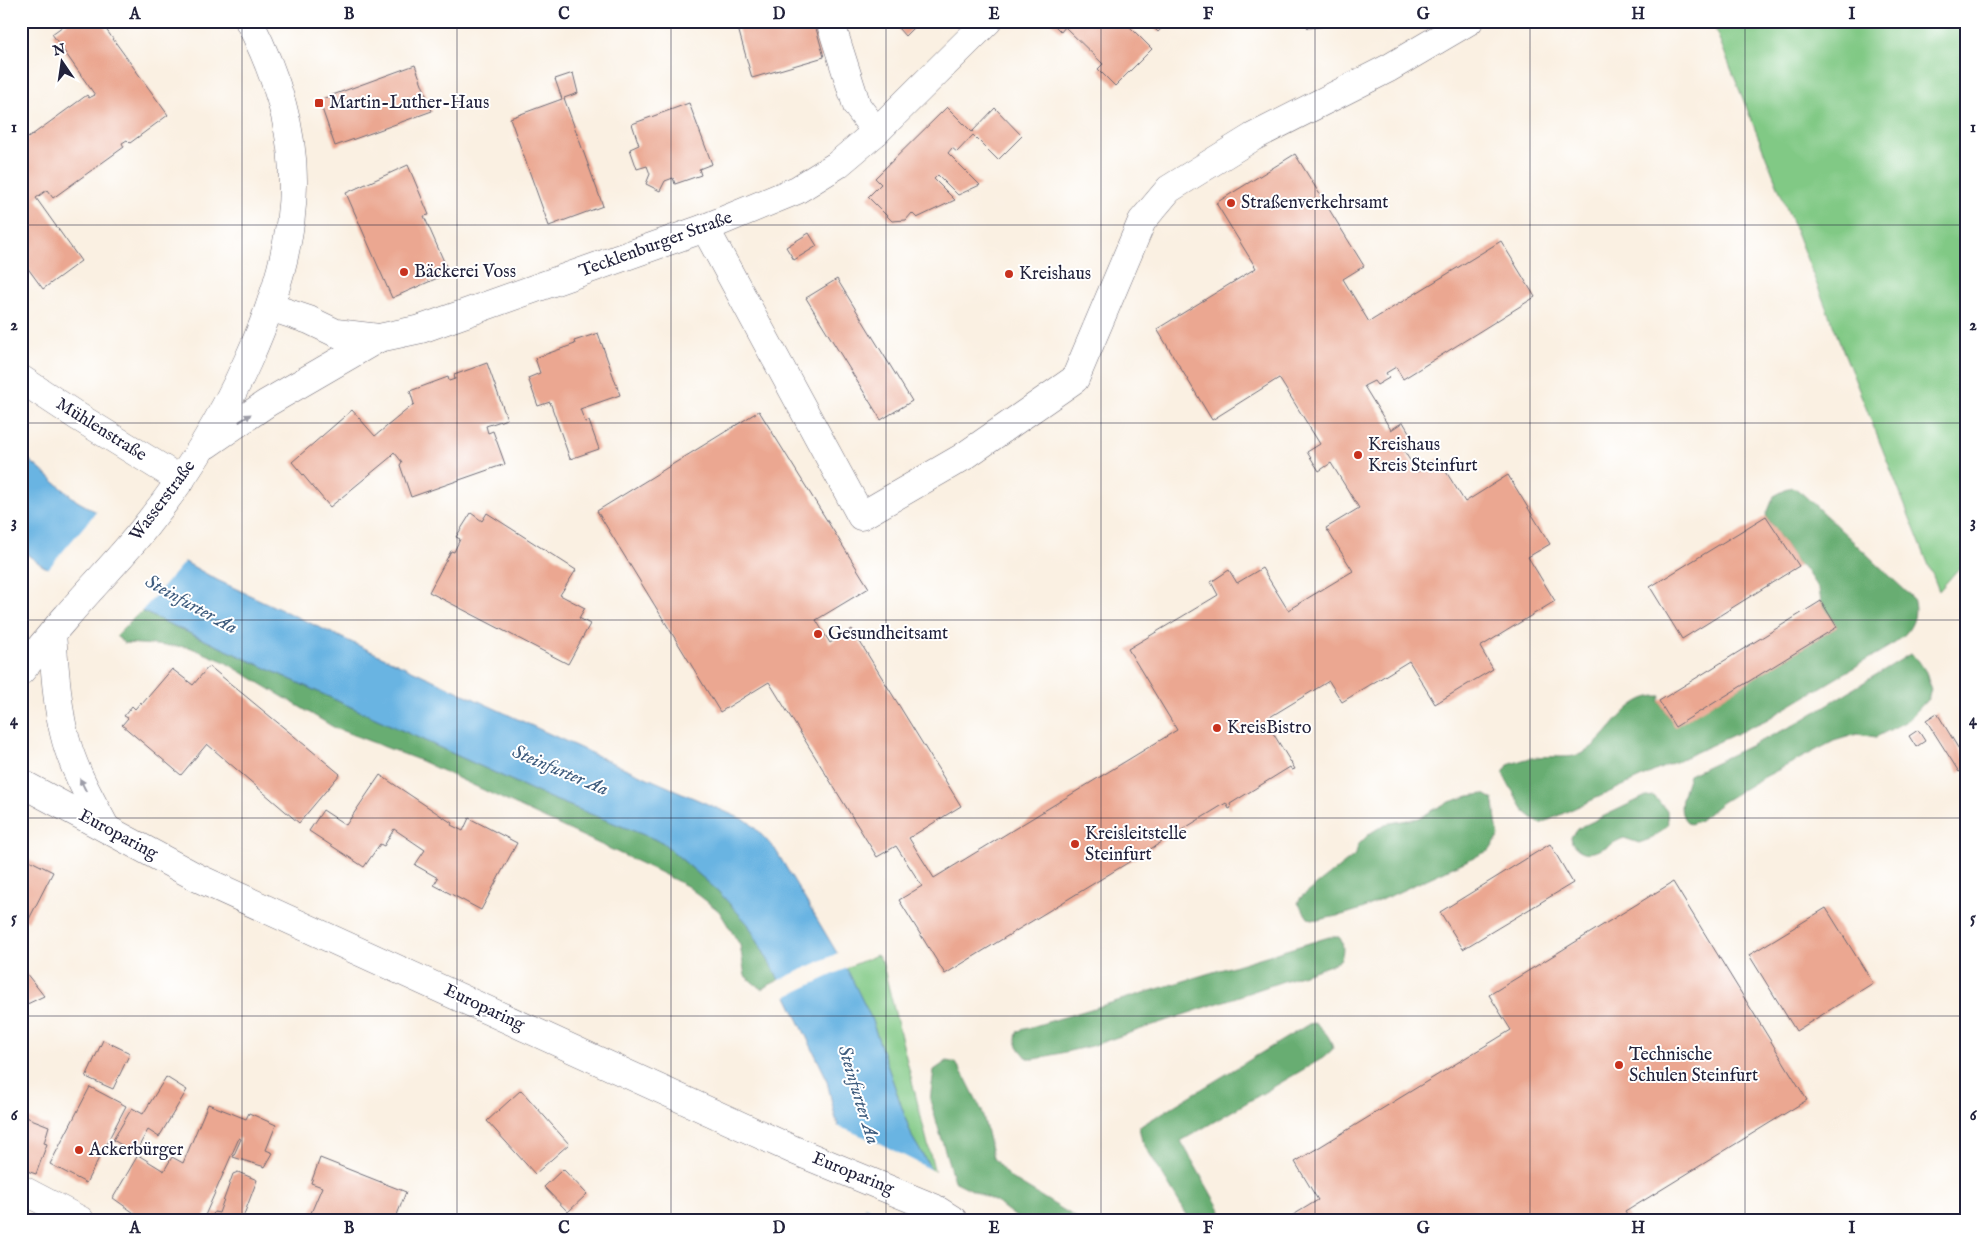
<svg xmlns="http://www.w3.org/2000/svg" width="1987" height="1241" font-family="'IM FELL English',serif">
  <style>
    .green { fill: #81c985; stroke: #527660 }
    .forest { fill: #68ad72; stroke: #456856 }
    .water { fill: #69b4e2; stroke: #466b8e }
    .pier { fill: #faf0e2 }
    .building { fill: #eba791 }
    .lines { fill: none; stroke-linecap: round; stroke-linejoin: round }
    .minor-casing { stroke: #6e6a75; stroke-width: 29 }
    .major-casing { stroke: #6e6a75; stroke-width: 29 }
    .minor { stroke: #fff; stroke-width: 28 }
    .major { stroke: #fff; stroke-width: 28 }
    .oneway { fill: #9c9ca7 }
    .grid { fill: none; stroke: #22223b; stroke-width: 1; stroke-opacity: 0.55 }
    .poi-dot { fill: #c8321e; stroke: #fff; stroke-width: 2 }
    .labels { text-anchor: middle; dominant-baseline: central; stroke-width: 4; stroke-linejoin: round; paint-order: stroke }
    .poi-label { font-size: 18px; fill: #22223b; stroke: #fff; text-anchor: start }
    .street-label { font-size: 18px; fill: #22223b; stroke: #fff }
    .water-label { font-size: 19px; font-style: italic; fill: #3e5c7e; stroke: #fff }
    .neatline { fill: none; stroke: #22223b; stroke-width: 2 }
    .grid-label { font-size: 16px; text-anchor: middle; font-weight: bold; fill: #22223b }
  </style>
  <rect width="100%" height="100%" fill="#fff"/>
  <filter id="ink" filterUnits="userSpaceOnUse"><feTurbulence type="fractalNoise" baseFrequency=".02" numOctaves="2"/><feDisplacementMap in="SourceGraphic" scale="10" xChannelSelector="R" yChannelSelector="G"/><feConvolveMatrix kernelMatrix="1 2 1 2 8 2 1 2 1" color-interpolation-filters="sRGB"/></filter>
  <filter id="wash" filterUnits="userSpaceOnUse"><feTurbulence type="fractalNoise" baseFrequency=".0096" numOctaves="4" result="noise"/><feDisplacementMap in="SourceGraphic" scale="20" xChannelSelector="R" yChannelSelector="G"/><feGaussianBlur stdDeviation="1.12" result="paint"/><feColorMatrix in="noise" values="0 0 0 0 0 0 0 0 0 0 0 0 0 0 0 0 0 1.4 0 .05"/><feComposite in="paint" operator="in"/></filter>
  <g filter="url(#wash)">
    <rect width="100%" height="100%" fill="#faf0e2"/>
    <g class="green">
      <path d="M1712,21H1966V560L1939,591Z"/>
      <path d="M877,955L882,961L936,1177L912,1137L871,1018L846,968Z"/>
    </g>
    <g class="forest">
      <path d="M1791,487L1795,488L1805,496L1913,598C1919,618 1910,632 1895,643L1766,720L1540,824L1525,812L1505,778L1503,773L1508,765C1517,762 1527,758 1537,757C1551,755 1570,760 1583,753C1611,738 1625,694 1661,696L1659,701L1675,726L1837,627L1821,601L1819,590L1803,566H1799L1766,516L1774,496Z"/>
      <path d="M141,611L550,798L662,842L718,891L748,924L779,980L761,989L745,976L740,945L719,911L687,886L653,869L419,760L335,728L223,661L189,647L124,643L116,636Z"/>
      <path d="M1910,654L1918,660L1926,672L1931,690L1928,699L1907,721L1876,737L1857,734L1834,741L1755,782L1721,803L1699,821L1690,824C1673,814 1685,789 1689,775L1794,725Z"/>
      <path d="M1484,794L1493,799C1496,812 1495,823 1499,836L1490,850L1362,909L1342,915L1318,920L1308,918L1298,903L1301,897L1356,854L1358,845L1369,834L1385,824L1419,818L1446,803L1469,796Z"/>
      <path d="M1654,796L1667,811L1668,825L1653,838L1639,843L1624,838C1605,845 1588,864 1572,843L1571,837L1577,829L1644,797Z"/>
      <path d="M1329,937H1339C1344,942 1344,953 1340,960L1331,965L1091,1046L1035,1059H1028C1021,1050 1012,1043 1018,1031Z"/>
      <path d="M1314,1023C1325,1031 1330,1036 1333,1049L1323,1058L1181,1141L1226,1220H1190L1142,1141L1139,1127L1309,1024Z"/>
      <path d="M947,1061L956,1063L966,1079L982,1111L993,1158L1009,1177L1080,1220H1020L996,1202L954,1181L930,1100L934,1070Z"/>
    </g>
    <path class="water" d="M21,453L77,501L217,580L606,760L749,822L775,849L849,973L871,1018L912,1137L936,1177L947,1220H869L835,1116L826,1077L779,980L748,924L718,891L662,842L550,798L43,566L21,550Z"/>
    <g class="pier">
      <path d="M97,511L186,560L140,613L47,570Z"/>
      <path d="M840,952L849,967L785,997L777,981Z"/>
      <path d="M835,1125L879,1143L936,1172L949,1220H899L861,1205Z"/>
    </g>
    <g id="blocks">
      <g class="building">
        <path d="M70,21H100L168,115L130,143L127,140L122,143L124,147L53,198L47,190L36,198L81,261L43,289L21,259V143L87,95L89,98L95,95L52,34Z"/>
        <path d="M736,21H814L824,57L752,78Z"/>
        <path d="M880,21H920L905,36L892,21L886,27Z"/>
        <path d="M1050,21H1124L1152,49L1115,86L1098,69L1103,64L1065,27L1061,32Z"/>
        <path d="M1147,21H1169L1158,32Z"/>
        <path d="M1298,21H1348L1349,24L1308,28L1304,22L1300,25Z"/>
        <path d="M415,65L432,111L335,146L319,100Z"/>
        <path d="M573,73L578,93L564,98L603,206L549,226L510,118L562,99L555,79Z"/>
        <path d="M689,103L712,164L699,169L701,175L675,184L673,178L665,181L660,191L646,184L650,174L647,166L637,169L630,149L639,145L632,124Z"/>
        <path d="M947,107L972,132L995,108L1022,136L998,160L973,135L957,152L952,148L948,153L980,185L958,195L938,175L934,179L955,200L917,218L912,213L906,220L892,221L868,197L881,184L875,178Z"/>
        <path d="M1295,154L1364,266L1343,279L1369,322L1501,241L1535,297L1403,379L1396,367L1386,373L1389,378L1377,385L1374,381L1364,386L1391,430L1403,422L1415,442L1403,449L1417,472L1438,459L1465,502L1508,475L1550,544L1528,557L1555,601L1480,647L1493,669L1435,704L1409,661L1342,702L1329,681L1265,720L1295,769L1292,770L1290,767L1230,804L1231,808L1229,809L1226,803L945,974L899,900L922,886L896,846L877,857L769,682L720,712L597,511L759,411L869,588L816,620L830,643L852,629L961,806L909,838L934,878L1177,730L1128,649L1218,595L1211,582L1229,570L1237,583L1262,568L1288,610L1353,571L1326,528L1359,508L1331,463L1319,471L1307,452L1320,444L1279,378L1212,420L1157,329L1256,268L1216,203Z"/>
        <path d="M408,165L429,215L424,216L449,273L392,298L346,193Z"/>
        <path d="M809,233L817,246L794,260L786,247Z"/>
        <path d="M837,279L912,401L881,420L806,298Z"/>
        <path d="M598,333L620,395L580,409L585,422L589,421L599,449L570,459L550,402L538,406L528,378L540,373L535,358L575,344L574,341Z"/>
        <path d="M487,363L507,419L486,426L488,433L493,431L505,464L411,497L400,465L402,462L394,452L391,455L392,456L330,507L292,462L352,410L375,436L414,404L410,391L448,377L449,381L455,379L454,375Z"/>
        <path d="M471,513L482,521L487,513L576,570L560,595L585,608L579,618L590,624L568,664L429,592L451,551L454,552L460,539L456,537Z"/>
        <path d="M1766,516L1799,566L1682,639L1650,587Z"/>
        <path d="M1821,601L1837,627L1675,727L1659,701Z"/>
        <path d="M209,666L340,774L299,823L207,744L181,775L122,725L128,718L124,716L132,706L135,709L141,702L142,704L172,669L193,685Z"/>
        <path d="M1937,713L1966,761V768L1959,772L1926,720Z"/>
        <path d="M1918,730L1925,741L1916,747L1909,736Z"/>
        <path d="M380,775L452,823L451,825L463,831L469,818L517,843L481,910L434,885L438,878L415,865L425,850L394,829L384,846L380,844L364,867L309,831L323,810L346,825Z"/>
        <path d="M1550,844L1573,883L1463,949L1440,912Z"/>
        <path d="M21,856L53,872L28,921L21,918Z"/>
        <path d="M1673,882L1807,1100L1625,1212L1630,1220H1285L1318,1200L1295,1162L1511,1030L1489,995Z"/>
        <path d="M1826,908L1873,983L1796,1031L1749,955Z"/>
        <path d="M26,973L44,996L21,1007V975Z"/>
        <path d="M103,1040L130,1053L113,1089L86,1077Z"/>
        <path d="M166,1077L187,1090L159,1137L148,1130L135,1153L113,1140L132,1108L143,1114Z"/>
        <path d="M90,1087L126,1106L86,1183L50,1164Z"/>
        <path d="M521,1090L569,1144L535,1174L487,1121Z"/>
        <path d="M208,1104L246,1119L249,1113L276,1125L266,1150L273,1153L265,1167L233,1157L241,1139L239,1138L203,1220H144L113,1198L138,1155L164,1171L172,1157L183,1163Z"/>
        <path d="M21,1115L49,1126L44,1143L47,1144L36,1174L21,1169Z"/>
        <path d="M320,1158L406,1192L395,1220H308L322,1187L311,1183Z"/>
        <path d="M563,1169L587,1194L568,1212L544,1187Z"/>
        <path d="M238,1172L257,1180L242,1220H211L214,1212L219,1213L233,1174Z"/>
      </g>
    </g>
  </g>
  <g filter="url(#ink)">
    <use href="#blocks" fill-opacity="0" stroke="#6e6a75" stroke-width="1"/>
    <g class="lines">
      <g class="minor-casing">
        <g id="minor">
          <path d="M830,21L857,106L876,132"/>
          <path d="M705,228L861,516L963,457L1075,379L1142,221L1169,189L1253,137L1389,68L1469,21"/>
          <path d="M21,379L77,416L181,480"/>
          <path d="M21,1189L80,1220"/>
        </g>
      </g>
      <g class="major-casing">
        <g id="major">
          <path d="M270,307L309,320L336,333L379,338L421,329L705,228L797,190L837,165L876,132L988,21"/>
          <path d="M206,445L267,403L379,338"/>
          <path d="M52,634C55,667 56,701 64,733C72,767 89,797 106,828"/>
          <path d="M21,671C36,653 51,634 67,616C94,584 124,555 149,522C219,435 294,294 293,180C293,124 274,70 249,21"/>
          <path d="M21,783L198,878L796,1151L934,1208L953,1220"/>
        </g>
      </g>
      <use href="#minor" class="minor"/>
      <use href="#major" class="major"/>
    </g>
    <defs><path id="oneway-solid" d="M-6-.8H1V-3.2L6.5 0L1 3.2V.8H-6Z" transform="scale(1.25)"/></defs>
    <g class="oneway">
      <use href="#oneway-solid" transform="translate(245 418) rotate(-34)"/>
      <use href="#oneway-solid" transform="translate(83 785) rotate(-116)"/>
    </g>
  </g>
  <path class="grid" d="M242,21V1220M457,21V1220M671,21V1220M886,21V1220M1101,21V1220M1315,21V1220M1530,21V1220M1745,21V1220M21,225H1966M21,423H1966M21,620H1966M21,818H1966M21,1016H1966"/>
  <g class="poi-dot">
    <rect x="314" y="98" width="10" height="10" rx="2.5"/>
    <circle cx="1231" cy="203" r="5"/>
    <circle cx="404" cy="272" r="5"/>
    <circle cx="1009" cy="274" r="5"/>
    <circle cx="1358" cy="455" r="5"/>
    <circle cx="818" cy="634" r="5"/>
    <circle cx="1217" cy="728" r="5"/>
    <circle cx="1075" cy="844" r="5"/>
    <circle cx="1619" cy="1065" r="5"/>
    <circle cx="79" cy="1150" r="5"/>
  </g>
  <g class="labels">
    <g class="poi-label">
      <text x="329" y="103">Martin-Luther-Haus</text>
      <text x="1241" y="203">Straßenverkehrsamt</text>
      <text x="414" y="272">Bäckerei Voss</text>
      <text x="1019" y="274">Kreishaus</text>
      <text x="1368" y="445">Kreishaus<tspan x="1368" dy="21">Kreis Steinfurt</tspan></text>
      <text x="828" y="634">Gesundheitsamt</text>
      <text x="1227" y="728">KreisBistro</text>
      <text x="1085" y="834">Kreisleitstelle<tspan x="1085" dy="21">Steinfurt</tspan></text>
      <text x="1629" y="1055">Technische<tspan x="1629" dy="21">Schulen Steinfurt</tspan></text>
      <text x="89" y="1150">Ackerbürger</text>
    </g>
    <g class="street-label">
      <text transform="translate(656 245) rotate(-20)">Tecklenburger Straße</text>
      <text transform="translate(101 430) rotate(32)">Mühlenstraße</text>
      <text transform="translate(163 501) rotate(-53)">Wasserstraße</text>
      <text transform="translate(118 835) rotate(28)">Europaring</text>
      <text transform="translate(484 1008) rotate(25)">Europaring</text>
      <text transform="translate(853 1174) rotate(22)">Europaring</text>
    </g>
    <g class="water-label">
      <text transform="translate(191 605) rotate(29)">Steinfurter Aa</text>
      <text transform="translate(560 771) rotate(23)">Steinfurter Aa</text>
      <text transform="translate(858 1095) rotate(73)">Steinfurter Aa</text>
    </g>
  </g>
  <rect width="1987" height="1241" fill="none" stroke="#fff" stroke-width="55"/>
  <g transform="translate(62 62) rotate(347)" stroke="#ffffff" stroke-width="4" paint-order="stroke">
  <path d="M0-4L9 19L0 12L-9 19Z" fill="#22223b"/>
  <text y="-8" font-size="14" font-weight="bold" text-anchor="middle" fill="#22223b">N</text>
  </g>
  <rect x="28" y="28" width="1932" height="1186" class="neatline"/>
  <g class="grid-label">
    <text x="135" y="19">A</text>
    <text x="349" y="19">B</text>
    <text x="564" y="19">C</text>
    <text x="779" y="19">D</text>
    <text x="994" y="19">E</text>
    <text x="1208" y="19">F</text>
    <text x="1423" y="19">G</text>
    <text x="1638" y="19">H</text>
    <text x="1852" y="19">I</text>
    <text x="14" y="132">1</text>
    <text x="1973" y="132">1</text>
    <text x="14" y="330">2</text>
    <text x="1973" y="330">2</text>
    <text x="14" y="527">3</text>
    <text x="1973" y="527">3</text>
    <text x="14" y="725">4</text>
    <text x="1973" y="725">4</text>
    <text x="14" y="923">5</text>
    <text x="1973" y="923">5</text>
    <text x="14" y="1120">6</text>
    <text x="1973" y="1120">6</text>
    <text x="135" y="1233">A</text>
    <text x="349" y="1233">B</text>
    <text x="564" y="1233">C</text>
    <text x="779" y="1233">D</text>
    <text x="994" y="1233">E</text>
    <text x="1208" y="1233">F</text>
    <text x="1423" y="1233">G</text>
    <text x="1638" y="1233">H</text>
    <text x="1852" y="1233">I</text>
  </g>
</svg>
